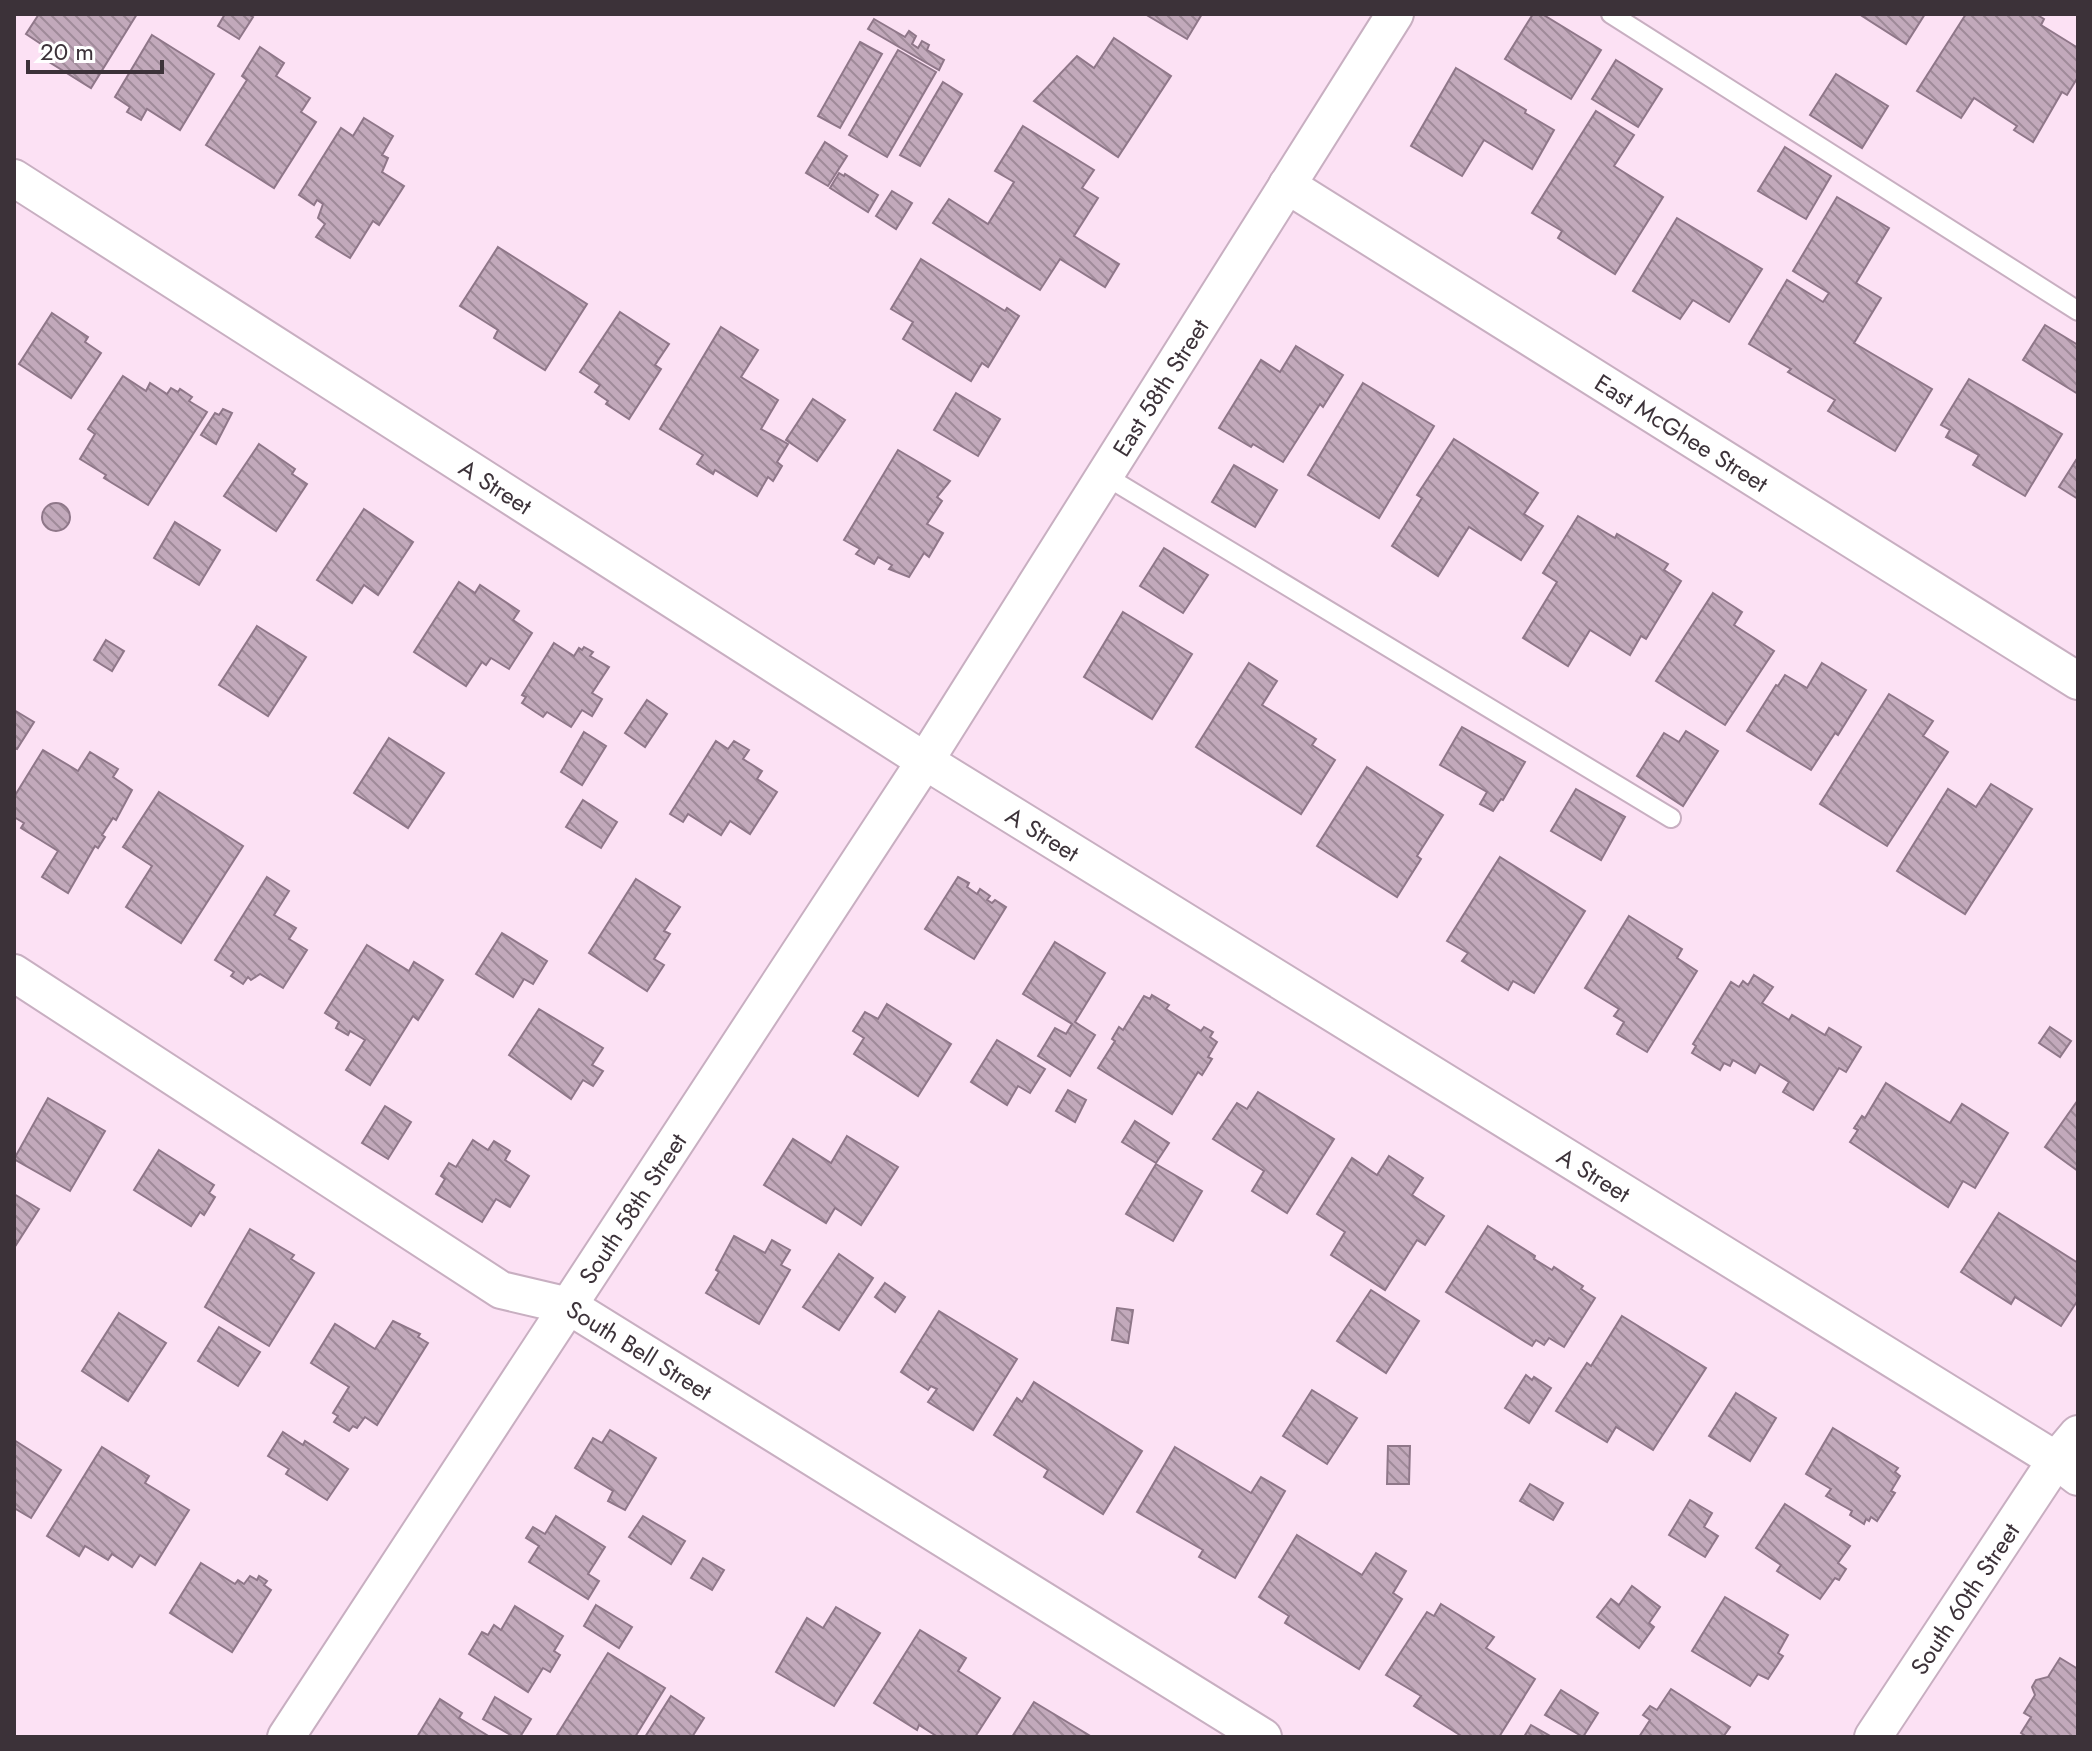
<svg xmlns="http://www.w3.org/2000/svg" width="2092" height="1751" font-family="Jost,sans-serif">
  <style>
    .building { fill: url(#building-back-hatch); stroke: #8f7789; stroke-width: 2 }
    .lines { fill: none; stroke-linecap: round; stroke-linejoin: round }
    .service-casing { stroke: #c8afc1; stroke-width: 22 }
    .minor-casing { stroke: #c8afc1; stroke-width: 40 }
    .service { stroke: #fff; stroke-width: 18 }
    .minor { stroke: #fff; stroke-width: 36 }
    .labels { text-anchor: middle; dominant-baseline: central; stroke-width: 6; stroke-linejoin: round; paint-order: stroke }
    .street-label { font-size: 24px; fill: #3c3239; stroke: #fff }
  </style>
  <defs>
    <pattern id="building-back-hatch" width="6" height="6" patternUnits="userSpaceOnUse" patternTransform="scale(2)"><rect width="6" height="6" fill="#c2a9bb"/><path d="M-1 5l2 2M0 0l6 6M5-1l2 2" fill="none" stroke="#9f8a99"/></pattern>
  </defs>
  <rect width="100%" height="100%" fill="#fce1f4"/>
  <g class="building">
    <path d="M39,14H137L91,88L41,57L47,48L26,34Z"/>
    <path d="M225,14H248L253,17L239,39L218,26Z"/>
    <path d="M1145,14H1202L1187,39Z"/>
    <path d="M1533,14H1542L1601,50L1571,99L1505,59Z"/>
    <path d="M1859,14H1925L1906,44Z"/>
    <path d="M1966,14H2036L2044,19L2041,25L2078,48V77L2067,95L2062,92L2033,142L2014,130L2017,126L1974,98L1961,118L1917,91Z"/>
    <path d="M874,19L905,37L909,31L916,36L912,44L918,48L922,41L929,45L927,50L944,60L939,70L868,29Z"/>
    <path d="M152,35L214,74L180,130L147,109L141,120L127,112L130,107L115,97Z"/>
    <path d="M1114,38L1171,76L1118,157L1034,101L1077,56L1094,68Z"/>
    <path d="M860,42L882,54L840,128L818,116Z"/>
    <path d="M260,47L284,63L276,76L310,98L301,112L316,122L274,188L206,145L247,80L242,76Z"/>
    <path d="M898,50L936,72L887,157L849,135Z"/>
    <path d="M1616,60L1662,89L1638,127L1592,99Z"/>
    <path d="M1456,68L1526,110L1525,113L1554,130L1532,169L1484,140L1462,176L1411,146Z"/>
    <path d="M1836,74L1888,106L1862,148L1810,115Z"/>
    <path d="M943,82L962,94L920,166L900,155Z"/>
    <path d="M1596,111L1634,135L1614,166L1663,197L1615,274L1558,238L1562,231L1532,213Z"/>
    <path d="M364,118L393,136L382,155L388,158L382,172L404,186L379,225L373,221L350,258L316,237L325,224L318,218L323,204L317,200L314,205L299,195L341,128L353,136Z"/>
    <path d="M1023,126L1094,170L1082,188L1098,198L1074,236L1119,264L1105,287L1060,259L1040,290L933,223L949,199L988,224L1014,182L995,171Z"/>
    <path d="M825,142L847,156L828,186L806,173Z"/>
    <path d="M1785,147L1831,176L1806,219L1758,191Z"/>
    <path d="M839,173L844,176L845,174L878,195L868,212L830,188Z"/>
    <path d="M892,191L912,203L896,229L876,216Z"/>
    <path d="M1837,197L1889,228L1856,283L1881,298L1854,343L1932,389L1895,451L1828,411L1835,400L1788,372L1791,369L1749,344L1787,280L1823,302L1829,293L1793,271Z"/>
    <path d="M1677,218L1762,269L1729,322L1693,300L1680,319L1633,291Z"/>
    <path d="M498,247L587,304L545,370L494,338L498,330L460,306Z"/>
    <path d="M921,259L1005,311L1007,308L1019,316L988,367L982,363L971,381L903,339L913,322L891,309Z"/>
    <path d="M620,312L669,344L655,365L661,369L629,419L606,404L608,401L595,392L600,385L580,372Z"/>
    <path d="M52,313L88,337L85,342L101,353L71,398L19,364Z"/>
    <path d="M2045,325L2078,345V394L2023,360Z"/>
    <path d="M721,327L758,350L741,377L778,400L761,429L788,444L777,462L782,466L773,481L768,477L757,496L715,470L713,474L697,464L703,455L660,429Z"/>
    <path d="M1296,346L1343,375L1323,407L1320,404L1283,462L1253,444L1251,447L1219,428L1261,360L1280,372Z"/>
    <path d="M123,376L146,391L150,383L167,394L171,388L178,392L180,389L192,397L189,401L207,412L148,505L104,478L106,475L80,459L95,434L88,429Z"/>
    <path d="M1969,379L2062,434L2025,496L1973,465L1979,455L1946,437L1950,430L1941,425Z"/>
    <path d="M1363,383L1434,426L1379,518L1308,475Z"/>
    <path d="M956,393L1000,419L978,456L934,430Z"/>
    <path d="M813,399L845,420L817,461L786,440Z"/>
    <path d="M223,409L232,413L216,444L201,435L215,413L219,415Z"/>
    <path d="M1454,439L1538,493L1524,514L1543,526L1521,560L1469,527L1438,576L1392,546L1422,498L1417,495Z"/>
    <path d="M259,444L295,469L292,474L307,484L276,531L224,496Z"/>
    <path d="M898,450L950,481L937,497L942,501L927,524L943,533L929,557L924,553L909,577L889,569L892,565L878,557L874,564L856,554L860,549L844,540Z"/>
    <path d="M2078,457V499L2059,487Z"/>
    <path d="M1234,465L1277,490L1255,527L1212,502Z"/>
    <circle cx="56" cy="517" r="14"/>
    <path d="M364,509L413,542L378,595L364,585L352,603L317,580Z"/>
    <path d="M1578,516L1615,538L1617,534L1668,564L1664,570L1681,581L1646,639L1641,636L1630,655L1590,630L1568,666L1523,638L1557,582L1543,573Z"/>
    <path d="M175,522L220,550L199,585L154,558Z"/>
    <path d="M1164,548L1208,575L1183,613L1140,586Z"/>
    <path d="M459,582L475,593L480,585L519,611L513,620L532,633L509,669L491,658L486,665L482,662L466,686L414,652Z"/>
    <path d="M1713,593L1742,612L1734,625L1774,651L1725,725L1656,681Z"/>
    <path d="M1123,612L1192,654L1152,719L1084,677Z"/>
    <path d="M257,626L306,657L268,716L219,685Z"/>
    <path d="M106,640L124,651L112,671L94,660Z"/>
    <path d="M554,643L574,656L579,648L582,650L584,647L593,652L590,656L609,667L592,693L602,699L592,716L582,710L571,727L547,712L543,717L522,703L526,697L522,695Z"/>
    <path d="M1249,663L1277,681L1262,705L1316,739L1312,745L1335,760L1301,814L1196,747Z"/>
    <path d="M1822,663L1866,690L1838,735L1835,733L1811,770L1747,731L1776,685L1778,686L1785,675L1807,688Z"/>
    <path d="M1889,694L1933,721L1923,736L1948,752L1887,846L1820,804Z"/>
    <path d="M647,700L667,714L645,747L625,733Z"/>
    <path d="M14,710L34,722L17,749L14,748Z"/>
    <path d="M1462,727L1525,762L1503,800L1501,799L1493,811L1480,804L1487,792L1440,765Z"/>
    <path d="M1686,731L1718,751L1683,806L1637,776L1664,733L1679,742Z"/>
    <path d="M584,732L606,746L582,785L561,772Z"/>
    <path d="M389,738L444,773L408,828L354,793Z"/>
    <path d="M716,741L728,749L734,741L749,750L743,759L762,771L757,779L777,792L750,834L730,821L721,835L688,814L683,822L670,814Z"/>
    <path d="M43,750L78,771L90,752L118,769L113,777L132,790L116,820L113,818L102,835L105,837L98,848L95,846L68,893L42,877L58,851L21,828L24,823L14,817V797Z"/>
    <path d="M1367,767L1443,815L1417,856L1421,859L1397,897L1317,846Z"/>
    <path d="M1991,784L2032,809L1965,914L1897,871L1948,789L1976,807Z"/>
    <path d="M1576,789L1625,817L1601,860L1551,831Z"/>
    <path d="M159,792L243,846L181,943L126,907L152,866L123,847Z"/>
    <path d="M583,800L617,822L601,848L566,827Z"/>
    <path d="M1500,857L1585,911L1534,993L1513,981L1508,990L1462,961L1468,953L1447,941Z"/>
    <path d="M267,877L289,891L274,915L296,928L289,939L307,950L283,988L260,974L251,980L248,977L243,984L231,976L234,972L215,960Z"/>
    <path d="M958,877L969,883L967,887L977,894L980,889L990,896L987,900L992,903L995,900L1006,907L974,959L925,929Z"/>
    <path d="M636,879L680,907L664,931L670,934L654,959L664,965L647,991L589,953Z"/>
    <path d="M1629,916L1682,949L1677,958L1697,971L1647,1052L1617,1034L1624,1022L1614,1016L1619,1009L1585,988Z"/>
    <path d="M502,933L547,961L533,984L524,979L513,997L476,974Z"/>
    <path d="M1055,942L1105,973L1075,1022L1095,1035L1070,1076L1038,1056L1055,1028L1066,1034L1072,1024L1023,994Z"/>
    <path d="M367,945L409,971L414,962L443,980L418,1020L413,1016L370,1085L346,1070L365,1040L350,1031L348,1035L336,1028L339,1022L325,1013Z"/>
    <path d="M1754,975L1773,987L1762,1003L1789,1020L1792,1015L1825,1035L1829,1028L1861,1047L1846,1072L1839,1068L1813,1110L1783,1092L1789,1082L1760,1064L1755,1073L1733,1060L1730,1066L1724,1063L1720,1070L1692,1053L1696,1046L1693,1044L1731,982L1739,987L1743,981L1748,985Z"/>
    <path d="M1152,995L1169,1005L1166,1009L1201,1031L1204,1027L1213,1032L1210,1037L1217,1042L1208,1057L1212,1059L1202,1075L1198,1072L1172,1114L1098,1068L1115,1041L1112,1039L1119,1027L1123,1030L1144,996L1150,999Z"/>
    <path d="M887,1004L951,1044L918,1096L854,1054L864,1038L853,1031L865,1012L878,1019Z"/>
    <path d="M539,1009L603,1048L592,1065L603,1071L593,1086L583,1080L571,1099L509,1055Z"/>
    <path d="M2050,1027L2071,1041L2060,1057L2039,1043Z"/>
    <path d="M997,1040L1045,1069L1030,1093L1018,1086L1007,1105L971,1082Z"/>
    <path d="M1886,1083L1950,1123L1962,1104L2008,1133L1975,1188L1963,1181L1948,1207L1850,1142L1858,1130L1854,1128L1862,1116L1865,1118Z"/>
    <path d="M1068,1090L1086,1100L1075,1122L1056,1111Z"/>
    <path d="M1258,1092L1334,1139L1287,1213L1252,1191L1264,1171L1213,1139L1237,1103L1247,1109Z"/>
    <path d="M48,1098L105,1131L70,1191L14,1159Z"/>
    <path d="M2078,1100V1171L2045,1147Z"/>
    <path d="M385,1106L411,1122L388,1159L362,1143Z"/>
    <path d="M1135,1121L1169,1143L1156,1163L1122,1142Z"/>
    <path d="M847,1136L898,1167L861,1225L835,1208L826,1223L764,1185L793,1139L831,1163Z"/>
    <path d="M473,1140L488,1150L494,1141L510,1151L505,1160L529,1176L510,1207L496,1199L482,1222L436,1194L445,1179L441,1176L449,1163L456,1167Z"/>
    <path d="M159,1150L214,1185L209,1193L215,1197L204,1215L200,1212L191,1226L134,1190Z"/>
    <path d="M1389,1156L1423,1178L1412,1195L1444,1216L1425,1245L1417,1240L1385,1290L1331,1255L1345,1232L1317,1214L1352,1158L1377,1175Z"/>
    <path d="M1156,1164L1202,1191L1173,1241L1126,1214Z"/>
    <path d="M14,1194L39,1209L14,1248Z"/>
    <path d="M1999,1213L2078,1263V1300L2061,1326L2015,1297L2011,1304L1961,1272Z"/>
    <path d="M1488,1226L1535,1256L1534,1259L1552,1270L1554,1267L1583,1286L1581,1289L1595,1298L1564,1347L1549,1338L1544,1345L1536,1340L1532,1346L1446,1292Z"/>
    <path d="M250,1229L294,1255L291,1259L314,1273L269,1346L205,1307Z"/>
    <path d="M734,1236L765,1253L772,1240L790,1250L781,1265L790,1270L759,1324L706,1293L719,1272L716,1270Z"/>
    <path d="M839,1254L873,1278L839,1330L803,1307Z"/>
    <path d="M885,1283L905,1297L895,1312L875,1297Z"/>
    <path d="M1371,1290L1419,1321L1386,1373L1337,1341Z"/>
    <path d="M1117,1308L1133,1310L1128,1343L1112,1340Z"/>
    <path d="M939,1311L1017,1359L973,1430L928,1402L937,1389L931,1386L928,1390L901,1372Z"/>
    <path d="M119,1313L166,1343L128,1401L82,1371Z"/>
    <path d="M1622,1316L1706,1368L1653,1450L1616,1427L1607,1442L1556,1411L1587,1363L1591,1366Z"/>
    <path d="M393,1321L420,1334L418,1337L428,1343L377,1425L365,1417L357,1428L353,1426L349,1431L334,1422L338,1416L333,1413L349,1387L311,1363L335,1324L375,1349Z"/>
    <path d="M219,1327L260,1352L238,1386L198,1361Z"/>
    <path d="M1526,1375L1532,1380L1534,1377L1551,1388L1529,1423L1505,1408Z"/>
    <path d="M1034,1382L1142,1451L1103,1514L1044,1477L1048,1470L994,1435L1017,1398L1022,1402Z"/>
    <path d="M1312,1390L1357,1418L1327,1464L1283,1436Z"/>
    <path d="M1736,1393L1776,1418L1750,1461L1709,1436Z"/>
    <path d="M1833,1428L1898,1468L1895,1472L1900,1476L1891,1491L1895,1493L1877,1521L1871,1517L1869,1521L1866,1519L1864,1524L1850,1515L1852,1511L1826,1496L1831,1489L1806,1474Z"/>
    <path d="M610,1430L656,1458L625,1510L608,1501L613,1491L575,1468L593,1438L602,1443Z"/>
    <path d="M283,1432L303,1445L305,1441L348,1469L327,1500L286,1474L289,1469L268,1456Z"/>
    <path d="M14,1440L61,1470L31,1518L14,1508Z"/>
    <path d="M1388,1446H1410L1409,1484H1387Z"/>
    <path d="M102,1447L149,1476L145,1483L189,1510L155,1565L140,1555L132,1567L112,1554L108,1560L85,1546L79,1556L47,1536Z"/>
    <path d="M1175,1447L1251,1493L1261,1477L1285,1491L1235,1578L1199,1557L1203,1550L1137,1512Z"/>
    <path d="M1530,1484L1563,1503L1553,1520L1520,1501Z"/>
    <path d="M1690,1500L1712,1513L1704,1527L1718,1536L1705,1557L1669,1535Z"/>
    <path d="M1785,1504L1850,1546L1838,1563L1846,1569L1839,1580L1835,1578L1820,1599L1777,1571L1781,1565L1756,1548Z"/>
    <path d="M556,1516L605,1547L588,1574L599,1581L588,1599L529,1562L539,1546L526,1538L533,1527L545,1534Z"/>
    <path d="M643,1516L685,1541L671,1564L629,1537Z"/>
    <path d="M1297,1535L1362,1575L1376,1553L1406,1571L1393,1593L1402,1599L1359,1669L1285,1623L1289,1616L1259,1597Z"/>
    <path d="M703,1558L724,1570L712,1590L691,1578Z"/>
    <path d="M201,1563L235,1584L238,1580L244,1584L250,1576L257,1580L259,1576L267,1581L264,1585L271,1590L232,1652L170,1613Z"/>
    <path d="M1632,1586L1660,1607L1649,1623L1654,1627L1639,1648L1597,1617L1611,1599L1619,1605Z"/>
    <path d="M1725,1597L1788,1635L1778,1653L1783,1656L1768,1679L1758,1674L1750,1686L1692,1651Z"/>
    <path d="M1441,1604L1494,1637L1486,1648L1535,1679L1499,1737H1463L1414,1706L1421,1696L1386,1675L1427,1612L1434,1616Z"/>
    <path d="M596,1605L632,1627L619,1648L584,1626Z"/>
    <path d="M515,1606L563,1636L554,1651L560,1655L550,1672L543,1668L528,1692L469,1654L482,1632L488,1635L494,1625L501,1630Z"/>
    <path d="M836,1607L880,1633L834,1706L776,1672L807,1618L823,1628Z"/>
    <path d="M920,1630L966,1658L958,1671L1000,1698L975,1737H938L919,1725L917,1730L874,1703Z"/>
    <path d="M608,1653L665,1688L635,1737H560L557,1735Z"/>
    <path d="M2060,1658L2078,1669V1737H2027L2021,1733L2031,1717L2024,1713L2035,1695L2032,1687L2036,1680L2048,1677Z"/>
    <path d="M1671,1689L1730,1727L1723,1737H1639L1650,1720L1643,1715L1650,1706L1657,1710Z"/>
    <path d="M1561,1690L1598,1713L1583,1737L1545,1715Z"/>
    <path d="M671,1696L704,1718L692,1737H645Z"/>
    <path d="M495,1697L531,1719L520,1737H514L483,1719Z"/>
    <path d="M440,1699L462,1713L459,1718L490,1737H417Z"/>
    <path d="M1034,1702L1092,1737H1012Z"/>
    <path d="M1531,1725L1552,1737H1524Z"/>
  </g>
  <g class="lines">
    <g class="service-casing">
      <g id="service">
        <path d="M1611,14L2078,311"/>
        <path d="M1104,475L1671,818"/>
      </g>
    </g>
    <g class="minor-casing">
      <g id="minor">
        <path id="s1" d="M14,178L925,761L2056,1460L2078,1477"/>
        <path id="s2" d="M1287,185L2078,681"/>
        <path id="s3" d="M14,973L501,1290L569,1306L1263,1737"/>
        <path id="s4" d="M286,1737L925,761L1395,14"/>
        <path id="s5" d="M1873,1737L2056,1460L2078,1434"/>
      </g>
    </g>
    <use href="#service" class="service"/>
    <use href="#minor" class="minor"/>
  </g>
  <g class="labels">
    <g class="street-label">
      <text stroke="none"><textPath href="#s4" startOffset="1608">East 58th Street</textPath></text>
      <text stroke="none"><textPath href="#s2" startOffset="466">East McGhee Street</textPath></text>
      <text stroke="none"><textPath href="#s1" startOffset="572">A Street</textPath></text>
      <text stroke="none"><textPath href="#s1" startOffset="1220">A Street</textPath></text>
      <text stroke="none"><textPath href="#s1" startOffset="1868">A Street</textPath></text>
      <text stroke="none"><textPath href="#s4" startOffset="632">South 58th Street</textPath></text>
      <text stroke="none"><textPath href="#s3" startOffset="734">South Bell Street</textPath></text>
      <text stroke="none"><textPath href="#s5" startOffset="166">South 60th Street</textPath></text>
    </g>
  </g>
  <rect width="2092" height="1751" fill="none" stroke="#3c3239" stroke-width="32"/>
  <path d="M28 60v12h134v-12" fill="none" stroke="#3c3239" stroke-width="4"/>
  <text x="40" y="60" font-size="24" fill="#3c3239" stroke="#ffffff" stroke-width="6" paint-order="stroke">20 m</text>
</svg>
